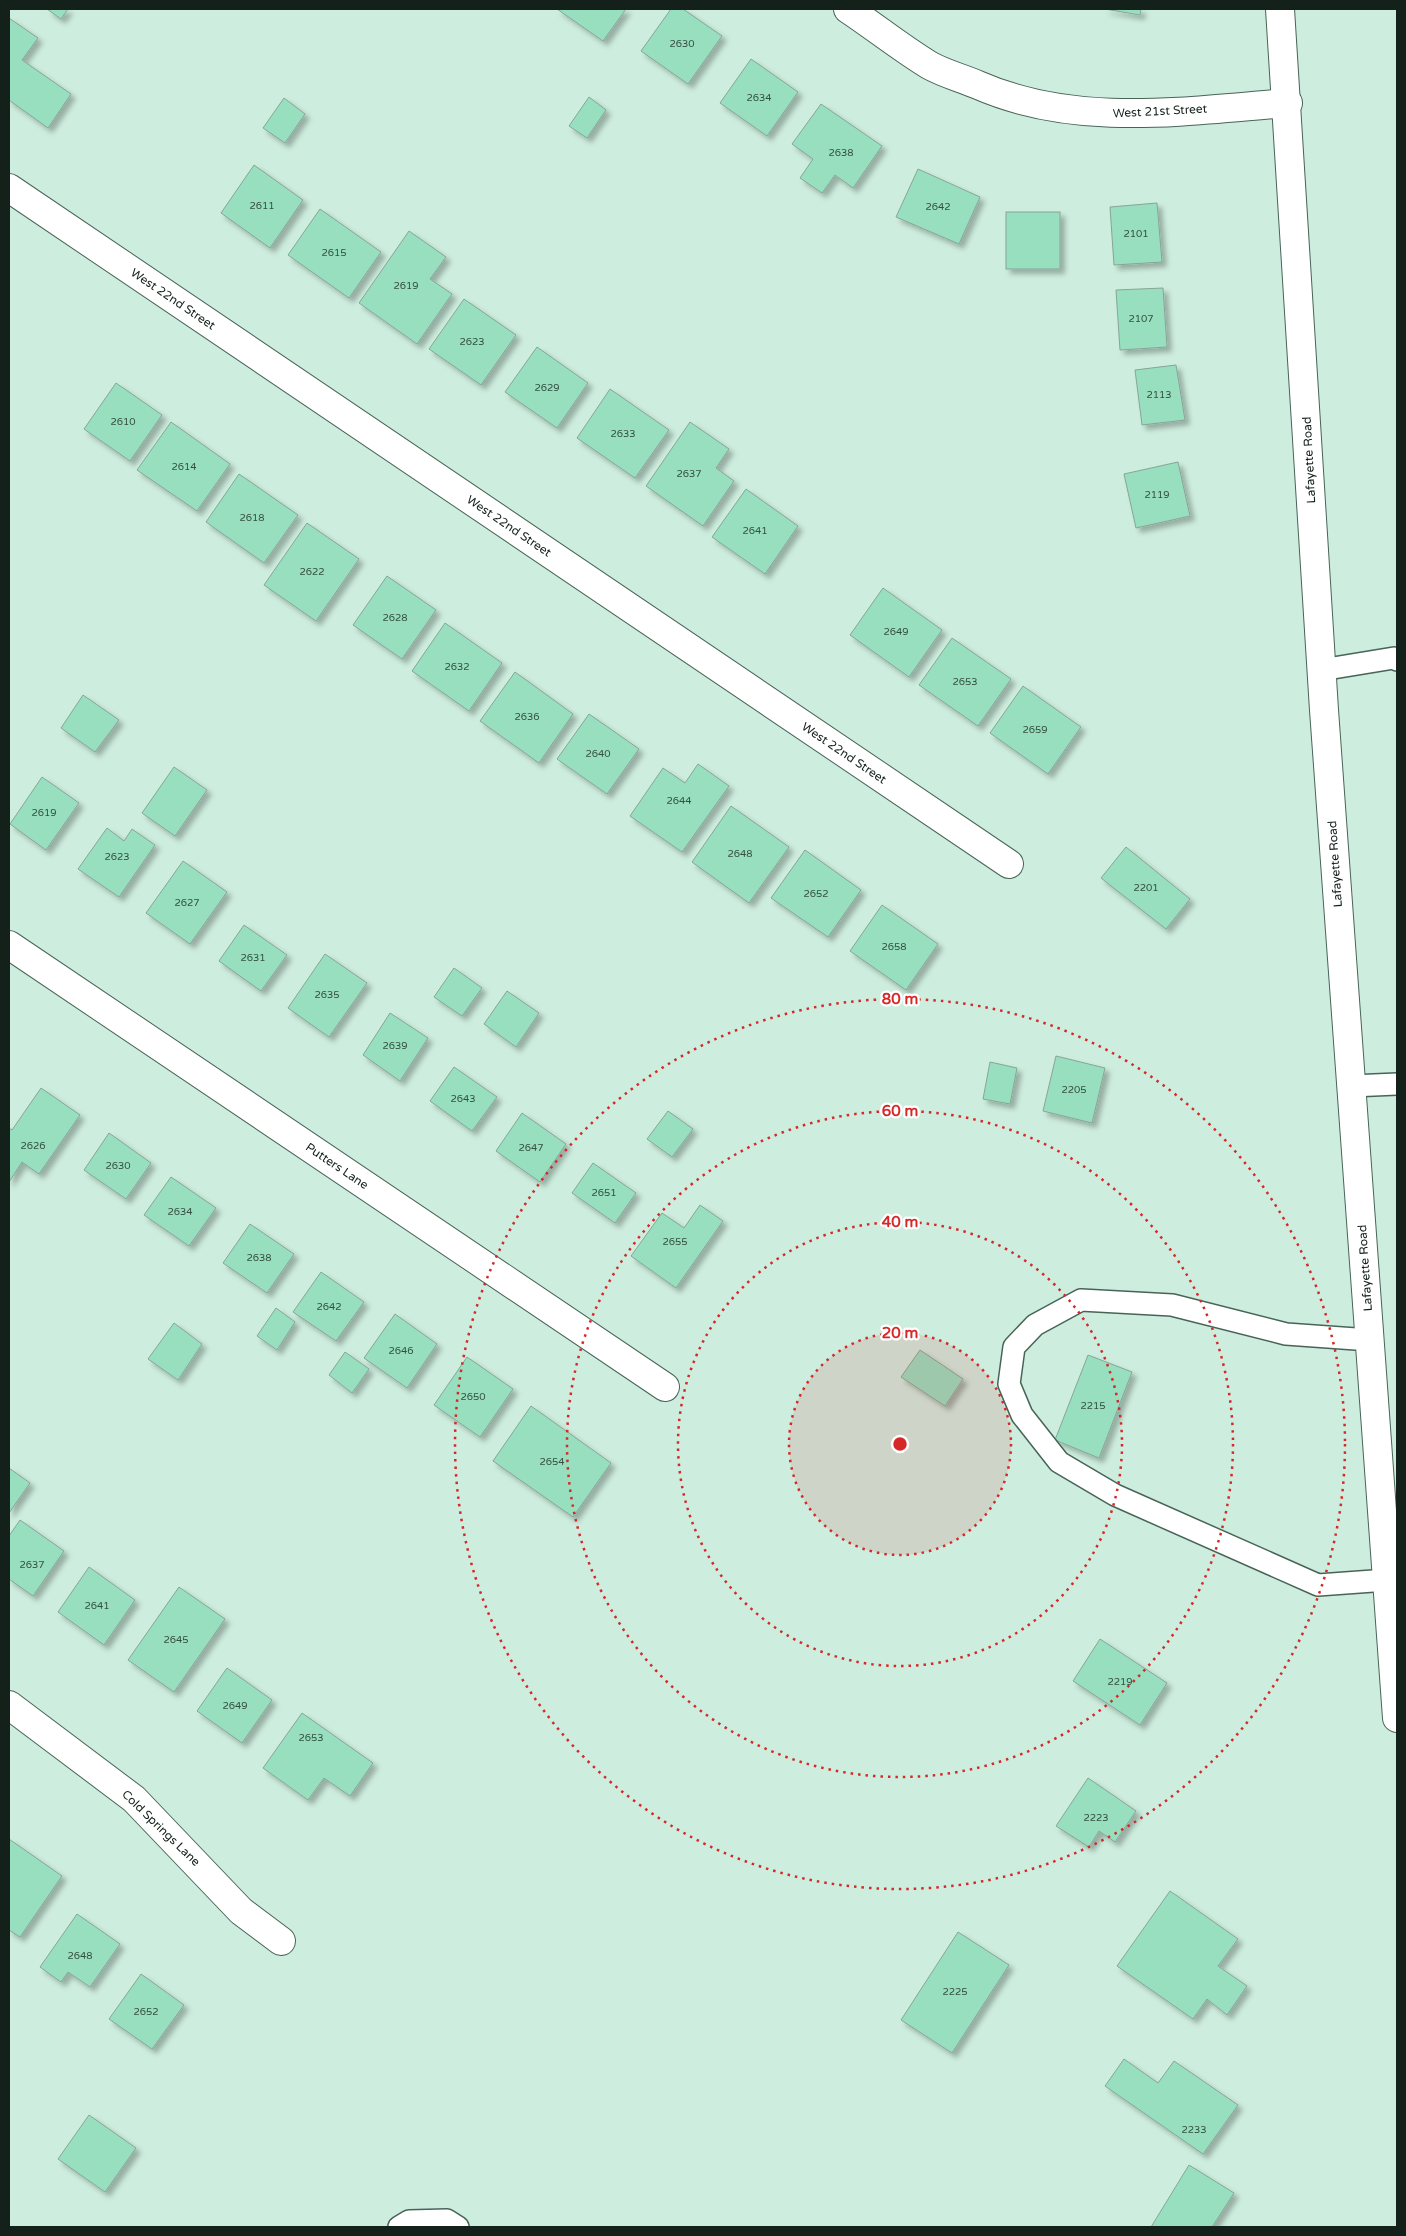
<svg xmlns="http://www.w3.org/2000/svg" width="1406" height="2236" font-family="'Varela Round',sans-serif">
  <style>
    .building { fill: #97dfbe; stroke: #87a596; filter: url(#shadow) }
    .lines { fill: none; stroke-linecap: round; stroke-linejoin: round }
    .service-casing { stroke: #486457; stroke-width: 24 }
    .minor-casing { stroke: #486457; stroke-width: 30 }
    .primary-casing { stroke: #486457; stroke-width: 30 }
    .service { stroke: #fff; stroke-width: 21 }
    .minor { stroke: #fff; stroke-width: 28 }
    .primary { stroke: #fff; stroke-width: 28 }
    .ring { fill: none; stroke: #d62828; stroke-width: 2.5; stroke-dasharray: 2.5 5 }
    .labels { text-anchor: middle; dominant-baseline: central; stroke-width: 4.5; stroke-linejoin: round; paint-order: stroke }
    .number-label { font-size: 10px; fill: #355043 }
    .street-label { font-size: 12px; fill: #14201a; stroke: #fff }
    .centre { fill: #d62828; stroke: #fff; stroke-width: 2.5 }
    .ring-label { font-size: 15px; text-anchor: middle; font-weight: bold; fill: #d62828; stroke: #fff; stroke-width: 4.5; stroke-linejoin: round; paint-order: stroke }
  </style>
  <defs>
    <filter id="shadow"><feDropShadow dx="4.5" dy="4.5" stdDeviation="2.5" flood-color="#0004"/></filter>
  </defs>
  <rect width="100%" height="100%" fill="#cdedde"/>
  <g class="building">
    <path d="M47,9H68L61,19Z"/>
    <path d="M557,9H626L603,41Z"/>
    <path d="M671,9H683L722,36L688,84L641,51Z"/>
    <path d="M1105,9H1141L1140,15Z"/>
    <path d="M9,18L38,38L22,60L71,94L48,128L9,100Z"/>
    <path d="M751,59L798,92L767,136L720,103Z"/>
    <path d="M589,97L606,110L587,138L569,126Z"/>
    <path d="M284,98L305,114L285,143L263,128Z"/>
    <path d="M821,104L882,146L853,188L835,175L822,193L800,178L813,159L792,144Z"/>
    <path d="M254,165L303,200L270,248L221,213Z"/>
    <path d="M918,169L980,197L959,244L896,217Z"/>
    <path d="M1157,203L1162,262L1114,265L1110,207Z"/>
    <path d="M320,209L381,252L349,298L288,255Z"/>
    <rect x="1006" y="212" width="54" height="57"/>
    <path d="M409,231L446,257L430,279L452,294L417,344L359,303Z"/>
    <path d="M1163,288L1167,347L1120,350L1116,290Z"/>
    <path d="M464,299L516,335L481,385L429,349Z"/>
    <path d="M537,347L588,383L557,428L505,392Z"/>
    <path d="M1176,365L1185,420L1142,425L1135,370Z"/>
    <path d="M116,383L162,415L130,461L84,429Z"/>
    <path d="M610,389L669,430L635,478L577,438Z"/>
    <path d="M171,422L230,464L197,511L137,470Z"/>
    <path d="M690,422L729,449L716,468L734,481L703,526L646,486Z"/>
    <path d="M1178,462L1190,516L1136,528L1124,474Z"/>
    <path d="M239,474L298,515L264,563L206,522Z"/>
    <path d="M746,489L798,526L765,574L712,537Z"/>
    <path d="M307,523L359,559L316,621L264,585Z"/>
    <path d="M387,576L436,610L402,659L353,625Z"/>
    <path d="M883,588L942,630L909,677L850,635Z"/>
    <path d="M445,623L502,663L469,711L412,671Z"/>
    <path d="M952,638L1011,679L978,726L919,685Z"/>
    <path d="M515,672L573,714L539,763L480,721Z"/>
    <path d="M1023,686L1081,727L1048,774L990,733Z"/>
    <path d="M83,695L119,720L95,752L61,728Z"/>
    <path d="M589,714L639,749L607,794L557,759Z"/>
    <path d="M698,764L729,786L682,852L630,816L663,768L685,783Z"/>
    <path d="M174,767L207,790L175,836L142,813Z"/>
    <path d="M42,777L79,803L46,850L10,824Z"/>
    <path d="M731,806L789,847L749,903L692,862Z"/>
    <path d="M107,828L124,841L132,829L155,845L119,897L78,869Z"/>
    <path d="M1126,847L1190,899L1166,929L1101,878Z"/>
    <path d="M805,850L861,890L828,937L771,898Z"/>
    <path d="M183,861L227,892L190,944L146,913Z"/>
    <path d="M882,905L938,944L906,990L850,951Z"/>
    <path d="M244,925L287,955L261,991L219,961Z"/>
    <path d="M325,954L367,983L329,1037L288,1008Z"/>
    <path d="M454,968L482,988L462,1016L434,997Z"/>
    <path d="M507,991L539,1013L516,1047L484,1024Z"/>
    <path d="M390,1013L428,1038L400,1081L363,1055Z"/>
    <path d="M1056,1056L1105,1068L1092,1123L1043,1111Z"/>
    <path d="M990,1062L1017,1068L1010,1104L983,1099Z"/>
    <path d="M454,1067L497,1097L472,1131L430,1101Z"/>
    <path d="M41,1088L80,1115L39,1174L22,1162L9,1182V1128L12,1130Z"/>
    <path d="M668,1111L693,1129L672,1157L647,1139Z"/>
    <path d="M522,1113L566,1144L540,1182L496,1151Z"/>
    <path d="M109,1133L151,1163L126,1199L84,1170Z"/>
    <path d="M593,1163L636,1193L615,1223L572,1193Z"/>
    <path d="M171,1177L216,1208L189,1246L144,1215Z"/>
    <path d="M700,1205L723,1221L676,1288L631,1256L662,1213L684,1228Z"/>
    <path d="M250,1224L294,1254L267,1293L223,1263Z"/>
    <path d="M321,1272L364,1302L336,1341L293,1312Z"/>
    <path d="M276,1308L295,1322L277,1350L257,1336Z"/>
    <path d="M395,1314L437,1344L407,1388L364,1358Z"/>
    <path d="M174,1323L202,1344L178,1380L148,1359Z"/>
    <path d="M920,1350L963,1379L945,1406L901,1377Z"/>
    <path d="M345,1352L369,1369L352,1393L329,1375Z"/>
    <path d="M1088,1355L1132,1372L1099,1458L1055,1440Z"/>
    <path d="M467,1357L513,1389L480,1437L434,1405Z"/>
    <path d="M531,1406L611,1463L573,1517L493,1461Z"/>
    <path d="M9,1468L30,1483L9,1513Z"/>
    <path d="M20,1520L64,1551L33,1596L9,1579V1536Z"/>
    <path d="M89,1567L135,1600L104,1645L58,1612Z"/>
    <path d="M179,1587L225,1619L174,1692L128,1660Z"/>
    <path d="M1100,1639L1167,1683L1140,1725L1073,1681Z"/>
    <path d="M227,1668L272,1700L242,1743L197,1711Z"/>
    <path d="M302,1713L373,1763L350,1796L324,1778L308,1800L263,1768Z"/>
    <path d="M1088,1778L1136,1811L1115,1842L1099,1831L1089,1847L1056,1826Z"/>
    <path d="M9,1839L62,1876L20,1937L9,1930Z"/>
    <path d="M1170,1891L1238,1939L1218,1966L1247,1986L1227,2015L1207,1999L1193,2019L1117,1966Z"/>
    <path d="M77,1914L120,1944L90,1987L68,1972L61,1982L40,1967Z"/>
    <path d="M958,1932L1009,1965L952,2053L901,2020Z"/>
    <path d="M141,1974L184,2005L152,2049L109,2019Z"/>
    <path d="M1124,2059L1158,2083L1174,2061L1238,2105L1203,2154L1105,2086Z"/>
    <path d="M89,2115L136,2148L105,2192L58,2159Z"/>
    <path d="M1189,2165L1234,2193L1212,2227H1151Z"/>
  </g>
  <g class="lines">
    <g class="service-casing">
      <g id="service">
        <path d="M1321,670L1394,658L1397,660"/>
        <path d="M1351,1086L1397,1084"/>
        <path d="M1370,1340L1286,1334L1172,1305L1081,1300L1035,1325L1014,1347L1009,1384L1022,1415L1059,1462L1115,1495L1318,1585L1387,1580"/>
        <path d="M399,2227L409,2221L447,2220L458,2227"/>
      </g>
    </g>
    <g class="minor-casing">
      <g id="minor">
        <path d="M848,9C875,27 901,48 929,65C945,74 962,78 978,85C1076,128 1184,111 1288,103"/>
        <path d="M9,188L1009,864"/>
        <path d="M9,945L665,1387"/>
        <path d="M9,1705L134,1799L241,1911L281,1941"/>
      </g>
    </g>
    <g class="primary-casing">
      <path id="primary" d="M1280,9L1324,710L1397,1718"/>
    </g>
    <use href="#service" class="service"/>
    <use href="#minor" class="minor"/>
    <use href="#primary" class="primary"/>
  </g>
  <circle cx="900" cy="1444" r="111" fill="#d62828" fill-opacity=".12"/>
  <g class="ring">
    <circle cx="900" cy="1444" r="111"/>
    <circle cx="900" cy="1444" r="222"/>
    <circle cx="900" cy="1444" r="333"/>
    <circle cx="900" cy="1444" r="445"/>
  </g>
  <g class="labels">
    <g class="number-label">
      <text x="682" y="44">2630</text>
      <text x="759" y="98">2634</text>
      <text x="841" y="153">2638</text>
      <text x="262" y="206">2611</text>
      <text x="938" y="207">2642</text>
      <text x="1136" y="234">2101</text>
      <text x="334" y="253">2615</text>
      <text x="406" y="286">2619</text>
      <text x="1141" y="319">2107</text>
      <text x="472" y="342">2623</text>
      <text x="547" y="388">2629</text>
      <text x="1159" y="395">2113</text>
      <text x="123" y="422">2610</text>
      <text x="623" y="434">2633</text>
      <text x="184" y="467">2614</text>
      <text x="689" y="474">2637</text>
      <text x="1157" y="495">2119</text>
      <text x="252" y="518">2618</text>
      <text x="755" y="531">2641</text>
      <text x="312" y="572">2622</text>
      <text x="395" y="618">2628</text>
      <text x="896" y="632">2649</text>
      <text x="457" y="667">2632</text>
      <text x="965" y="682">2653</text>
      <text x="527" y="717">2636</text>
      <text x="1035" y="730">2659</text>
      <text x="598" y="754">2640</text>
      <text x="679" y="801">2644</text>
      <text x="44" y="813">2619</text>
      <text x="740" y="854">2648</text>
      <text x="117" y="857">2623</text>
      <text x="1146" y="888">2201</text>
      <text x="816" y="894">2652</text>
      <text x="187" y="903">2627</text>
      <text x="894" y="947">2658</text>
      <text x="253" y="958">2631</text>
      <text x="327" y="995">2635</text>
      <text x="395" y="1046">2639</text>
      <text x="1074" y="1090">2205</text>
      <text x="463" y="1099">2643</text>
      <text x="33" y="1146">2626</text>
      <text x="531" y="1148">2647</text>
      <text x="118" y="1166">2630</text>
      <text x="604" y="1193">2651</text>
      <text x="180" y="1212">2634</text>
      <text x="675" y="1242">2655</text>
      <text x="259" y="1258">2638</text>
      <text x="329" y="1307">2642</text>
      <text x="401" y="1351">2646</text>
      <text x="473" y="1397">2650</text>
      <text x="1093" y="1406">2215</text>
      <text x="552" y="1462">2654</text>
      <text x="32" y="1565">2637</text>
      <text x="97" y="1606">2641</text>
      <text x="176" y="1640">2645</text>
      <text x="1120" y="1682">2219</text>
      <text x="235" y="1706">2649</text>
      <text x="311" y="1738">2653</text>
      <text x="1096" y="1818">2223</text>
      <text x="80" y="1956">2648</text>
      <text x="955" y="1992">2225</text>
      <text x="146" y="2012">2652</text>
      <text x="1194" y="2130">2233</text>
    </g>
    <g class="street-label">
      <text transform="translate(1160 111) rotate(-3)">West 21st Street</text>
      <text transform="translate(173 299) rotate(34)">West 22nd Street</text>
      <text transform="translate(1309 460) rotate(-93)">Lafayette Road</text>
      <text transform="translate(509 526) rotate(34)">West 22nd Street</text>
      <text transform="translate(844 753) rotate(34)">West 22nd Street</text>
      <text transform="translate(1335 864) rotate(-94)">Lafayette Road</text>
      <text transform="translate(337 1166) rotate(34)">Putters Lane</text>
      <text transform="translate(1365 1268) rotate(-94)">Lafayette Road</text>
      <text transform="translate(161 1828) rotate(44)">Cold Springs Lane</text>
    </g>
  </g>
  <circle cx="900" cy="1444" r="8" class="centre"/>
  <g class="ring-label">
    <text x="900" y="1004">80 m</text>
    <text x="900" y="1116">60 m</text>
    <text x="900" y="1227">40 m</text>
    <text x="900" y="1338">20 m</text>
  </g>
  <rect width="1406" height="2236" fill="none" stroke="#14201a" stroke-width="20"/>
</svg>
